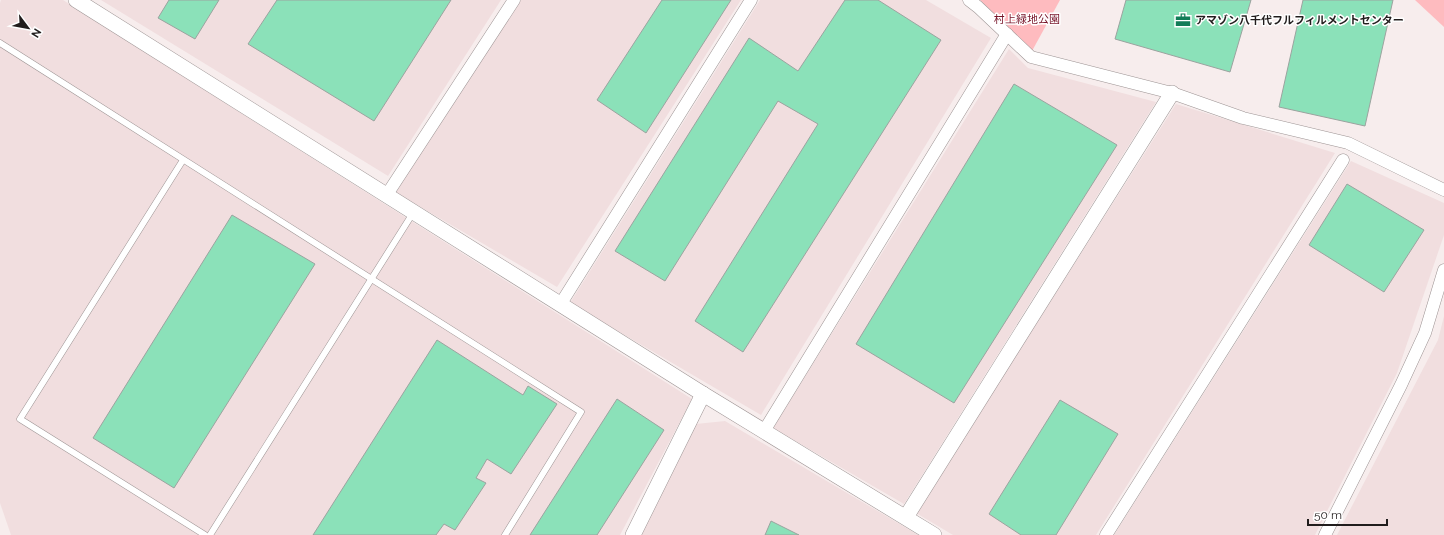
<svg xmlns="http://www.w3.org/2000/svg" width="1444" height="535" font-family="Raleway,'Noto Sans JP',sans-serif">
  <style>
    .built { fill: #f1dedf }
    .green { fill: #febbbf }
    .building { fill: #8be1b9; stroke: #9ba39f }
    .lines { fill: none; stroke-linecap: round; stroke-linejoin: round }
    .service-casing { stroke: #9d9494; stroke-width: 7 }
    .minor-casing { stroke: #9d9494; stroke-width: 13 }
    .tertiary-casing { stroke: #9d9494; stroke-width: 16 }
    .service { stroke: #fff; stroke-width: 6 }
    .minor { stroke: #fff; stroke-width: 12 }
    .tertiary { stroke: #fff; stroke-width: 15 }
    .labels { text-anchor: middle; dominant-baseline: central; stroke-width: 3; stroke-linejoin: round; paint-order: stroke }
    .park-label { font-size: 11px; fill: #771429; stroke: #fff }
    .poi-label { font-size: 11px; font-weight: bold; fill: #211d1d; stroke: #fff; text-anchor: start }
  </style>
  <rect width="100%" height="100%" fill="#f7eded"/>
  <g class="built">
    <path d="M1,0H63L692,399L620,535H11L0,503V3Z"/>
    <path d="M101,0H501L388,176Z"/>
    <path d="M521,0H741L557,287L395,192Z"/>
    <path d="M760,0H926L991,38L761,415L570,303Z"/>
    <path d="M1009,49L1028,68L1156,102L904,504L773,428Z"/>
    <path d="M1176,104L1335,153L1096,535H953L916,513Z"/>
    <path d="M1351,161L1444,203V235L1397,373L1315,535H1114Z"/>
    <path d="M1444,316V535H1337L1438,340Z"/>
    <path d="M725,421L903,526L918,535H641L696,424Z"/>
  </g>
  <g class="green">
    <path d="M980,0H1060L1032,51Z"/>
    <path d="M1415,0H1444V27Z"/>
  </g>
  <g class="building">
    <path d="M169,0H219L195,39L158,18Z"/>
    <path d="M277,0H451L374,121L248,44Z"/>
    <path d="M662,0H731L646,133L597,100Z"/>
    <path d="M845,0H878L941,40L743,352L695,321L818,124L778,101L665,281L615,251L749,38L798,71Z"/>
    <path d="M1126,0H1251L1230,72L1115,39Z"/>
    <path d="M1303,0H1393L1365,126L1279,107Z"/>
    <path d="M1014,84L1117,145L954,403L856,344Z"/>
    <path d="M1347,184L1424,230L1384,292L1309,245Z"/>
    <path d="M232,215L315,264L174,488L93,438Z"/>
    <path d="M437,340L523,395L528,386L557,404L511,474L487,459L476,478L486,483L455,530L444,524L436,535H313Z"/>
    <path d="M617,399L664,430L597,535H530Z"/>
    <path d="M1060,400L1118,434L1056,535H1021L989,514Z"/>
    <path d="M771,521L799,535H765Z"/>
  </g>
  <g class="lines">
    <g class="service-casing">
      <g id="service">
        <path d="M0,43L581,412L505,535"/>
        <path d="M183,160L20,419L205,535"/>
        <path d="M210,535L413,213"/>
      </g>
    </g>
    <g class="minor-casing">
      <g id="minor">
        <path d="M969,0L978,7L1031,57L1172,93L1243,118L1348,143L1444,190"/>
        <path d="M386,196L514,0"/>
        <path d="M560,305L751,0"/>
        <path d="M764,431L1007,34"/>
        <path d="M1106,535L1343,160"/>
        <path d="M1325,535L1401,385L1425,333L1444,270"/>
      </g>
    </g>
    <g class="tertiary-casing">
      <g id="tertiary">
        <path d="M76,0L703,394L934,535"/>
        <path d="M906,517L1172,93"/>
        <path d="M633,535L703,394"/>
      </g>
    </g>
    <use href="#service" class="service"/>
    <use href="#minor" class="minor"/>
    <use href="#tertiary" class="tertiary"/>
  </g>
  <defs>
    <g id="office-bare" transform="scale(1.2)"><path d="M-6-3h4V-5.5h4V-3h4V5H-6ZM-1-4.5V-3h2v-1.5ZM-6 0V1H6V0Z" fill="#117c57" stroke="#fff" stroke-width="2.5" paint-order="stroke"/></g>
  </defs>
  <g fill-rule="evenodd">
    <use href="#office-bare" x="1183" y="20"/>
  </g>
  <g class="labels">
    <g class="park-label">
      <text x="1027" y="19">村上緑地公園</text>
    </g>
    <g class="poi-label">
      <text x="1195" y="20">アマゾン八千代フルフィルメントセンター</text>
    </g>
  </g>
  <g transform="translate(28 28) rotate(122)" stroke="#ffffff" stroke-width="3" paint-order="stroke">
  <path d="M0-3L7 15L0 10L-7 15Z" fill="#211d1d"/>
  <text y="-6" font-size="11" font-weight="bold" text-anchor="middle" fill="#211d1d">N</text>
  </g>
  <path d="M1308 519v6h79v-6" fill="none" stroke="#211d1d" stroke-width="2"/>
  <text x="1314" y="519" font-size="12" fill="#211d1d" stroke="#ffffff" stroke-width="3" paint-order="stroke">50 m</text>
</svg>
